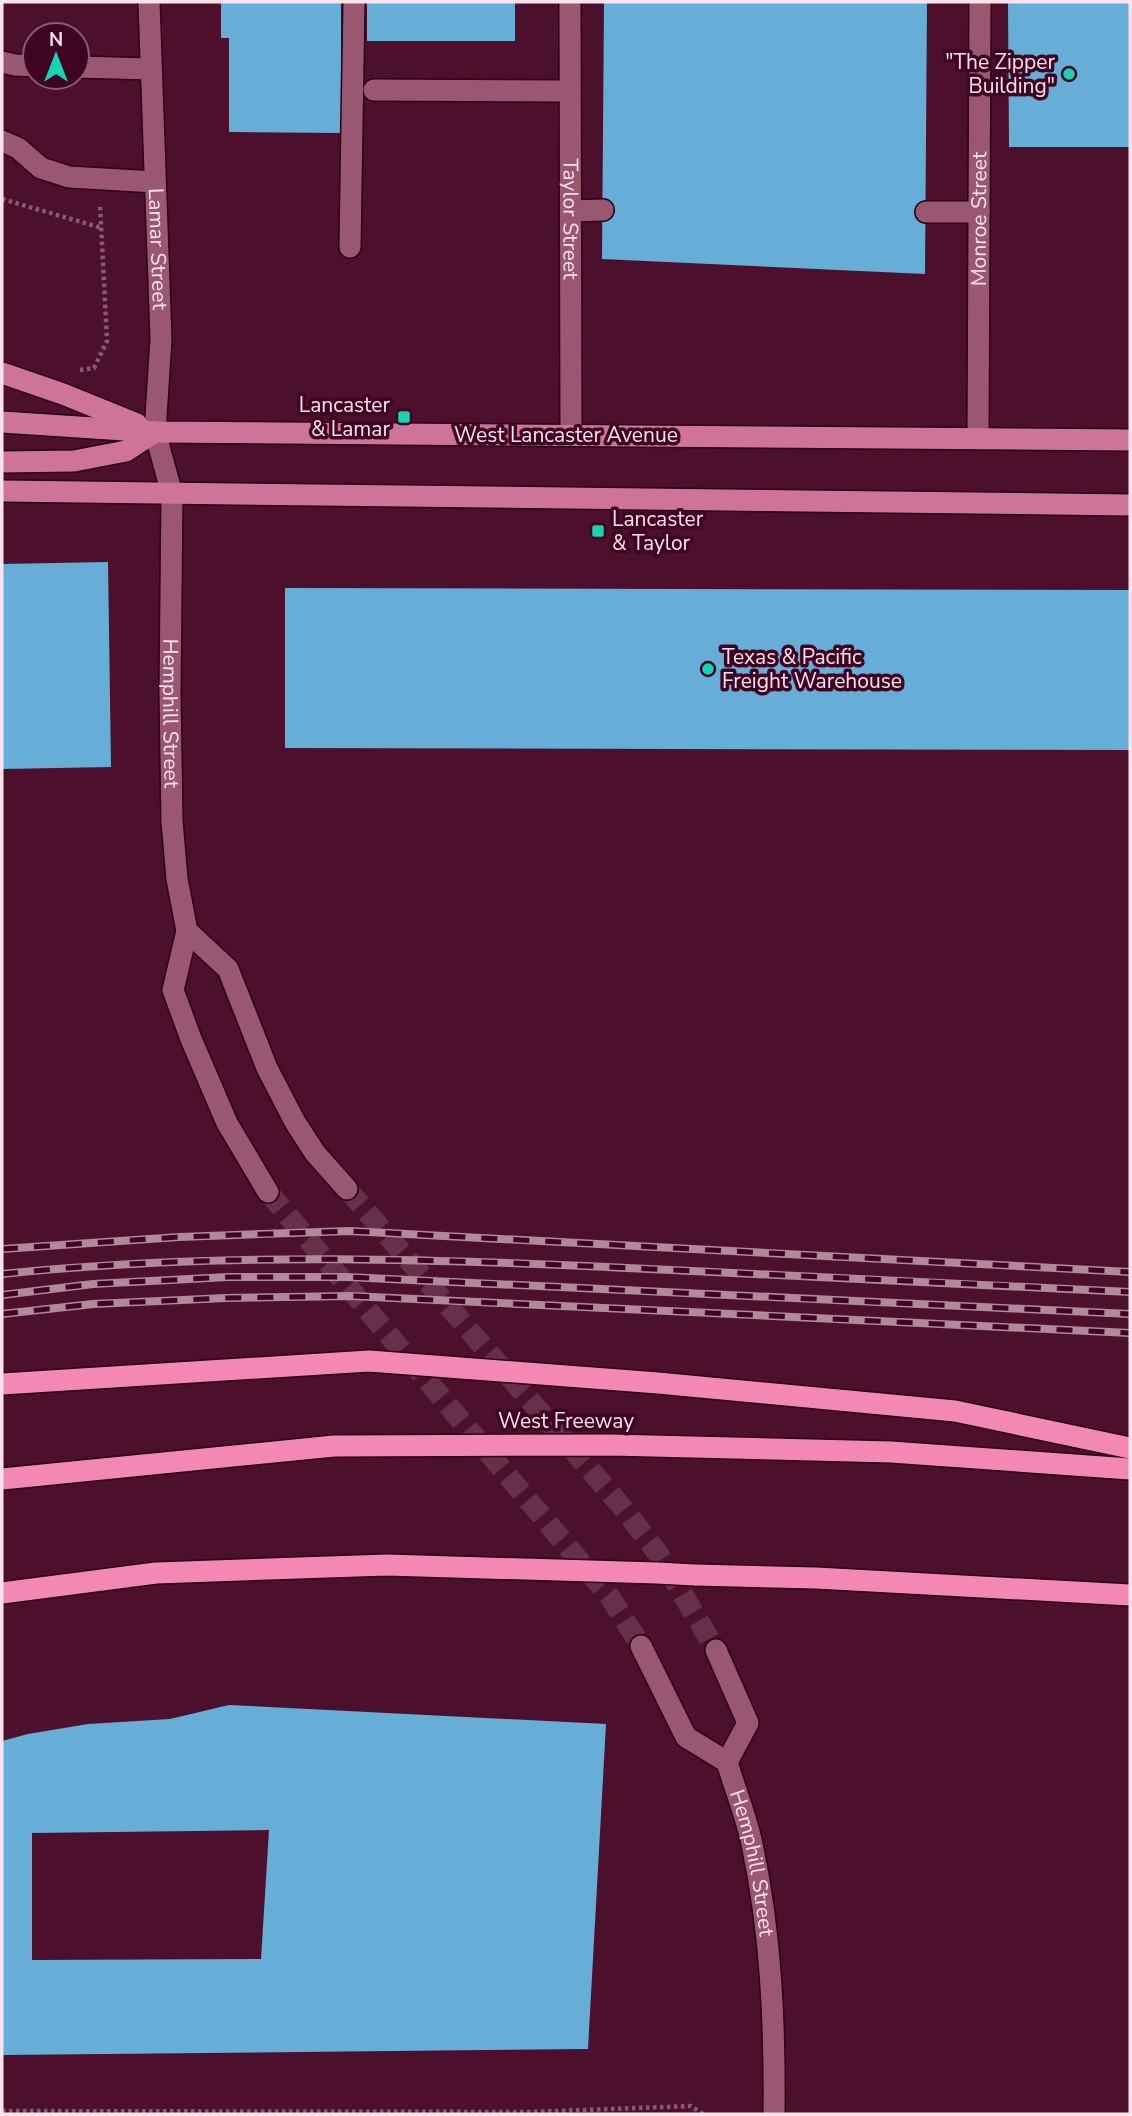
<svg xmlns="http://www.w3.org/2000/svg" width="1132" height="2116" font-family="'Nunito Sans',sans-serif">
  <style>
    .building { fill: #66aed7; fill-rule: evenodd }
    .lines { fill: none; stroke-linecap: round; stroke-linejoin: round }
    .minor-tunnel { stroke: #66304a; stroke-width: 21; stroke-dasharray: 21 10; stroke-linecap: butt }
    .minor-casing { stroke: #2a0015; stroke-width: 24 }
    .major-casing { stroke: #2a0015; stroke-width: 24 }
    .highway-casing { stroke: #2a0015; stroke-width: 24 }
    .path { stroke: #8a5a70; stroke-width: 4.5; stroke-dasharray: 3.5 3.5; stroke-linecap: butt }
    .minor { stroke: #9a5771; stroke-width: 21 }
    .major { stroke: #cf7499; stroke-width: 21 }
    .highway { stroke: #f288b3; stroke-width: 21 }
    .rail-casing { stroke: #b0899a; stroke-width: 8 }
    .rail { stroke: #400423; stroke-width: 5; stroke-dasharray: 16; stroke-linecap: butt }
    .highway-bridge-casing { stroke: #2a0015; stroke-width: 24; stroke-linecap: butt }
    .highway-bridge { stroke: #f288b3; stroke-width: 21 }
    .poi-dot { fill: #16d5b3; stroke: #400423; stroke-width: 2.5 }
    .labels { text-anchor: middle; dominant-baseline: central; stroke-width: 7; stroke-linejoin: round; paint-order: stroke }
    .poi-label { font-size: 21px; fill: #fbe3eb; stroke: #400423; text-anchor: end }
    .street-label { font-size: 21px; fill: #fbe3eb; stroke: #400423 }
  </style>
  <rect width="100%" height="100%" fill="#4c102d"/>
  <g class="building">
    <path d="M221,2H341V133L229,132V38H221Z"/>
    <rect x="367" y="2" width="148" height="39"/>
    <path d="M604,2H927L925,274L602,259Z"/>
    <path d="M1008,2H1130V147H1009Z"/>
    <path d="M108,562L111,767L2,769V564Z"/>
    <path d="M285,588L1130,590V750L285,748Z"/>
    <path d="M229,1705L606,1724L588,2049L3,2055L2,1741L28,1734L88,1724L170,1719ZM269,1830L261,1959L32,1960V1833Z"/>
  </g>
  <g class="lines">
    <g class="minor-tunnel">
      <path d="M347,1189L623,1508L660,1556L716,1650"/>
      <path d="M268,1192L610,1597L641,1646"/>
    </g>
    <g class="minor-casing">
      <g id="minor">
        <path id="s1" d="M149,2L161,339L155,432L172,494L170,692L172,821L177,879L187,931L173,990L191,1039L227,1123L268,1192"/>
        <path id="s2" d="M570,2L571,435"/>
        <path d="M2,62L15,65L35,66"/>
        <path d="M77,67L151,69"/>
        <path d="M374,90L570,91"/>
        <path d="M2,141L18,148L41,168L69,177L155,182"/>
        <path d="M571,211L603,210"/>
        <path d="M926,212H979"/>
        <path d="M350,247L354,2"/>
        <path id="s3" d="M978,438L980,2"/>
        <path d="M187,931L228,969L267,1068L295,1122L315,1153L347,1189"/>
        <path id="s4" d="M641,1646L686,1737L727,1762C735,1789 746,1816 752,1844C771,1933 775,2023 774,2114"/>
        <path d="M716,1650L748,1723L727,1762"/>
      </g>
    </g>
    <g class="major-casing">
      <g id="major">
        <path d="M2,373L63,394L137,424"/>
        <path d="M2,422L155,432L1130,440"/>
        <path d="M2,462L74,461L126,451L155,432"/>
        <path d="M2,491L1130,505"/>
      </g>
    </g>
    <g class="highway-casing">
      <g id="highway">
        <path d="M2,1384L369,1361L658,1383L955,1411L1130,1448"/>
        <path d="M2,1479L334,1446L611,1445L891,1452L1130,1469"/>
        <path d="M695,1575L816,1578L1130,1595"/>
        <path d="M2,1593L156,1573L387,1565L657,1573"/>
      </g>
    </g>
    <g class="path">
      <path d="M2,199L102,228"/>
      <path d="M80,370L94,368L107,341L100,205"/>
      <path d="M2,2111L530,2112L691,2106L703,2114"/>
    </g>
    <use href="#minor" class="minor"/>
    <use href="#major" class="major"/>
    <use href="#highway" class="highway"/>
    <g class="rail-casing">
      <g id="rail">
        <path d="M2,1249L179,1237L350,1231L1130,1272"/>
        <path d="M2,1274C225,1251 448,1259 671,1270C824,1277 977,1284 1130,1292"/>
        <path d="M2,1295L93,1284L228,1277H347L1130,1314"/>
        <path d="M2,1314L93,1304L226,1298L351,1296L1130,1333"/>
      </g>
    </g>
    <use href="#rail" class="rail"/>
    <g class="highway-bridge-casing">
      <path id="highway-bridge" d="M657,1573L695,1575"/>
    </g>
    <use href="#highway-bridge" class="highway-bridge"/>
  </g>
  <g class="poi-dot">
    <circle cx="1069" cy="74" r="7"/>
    <rect x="397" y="410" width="14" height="14" rx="3.5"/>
    <rect x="591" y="524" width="14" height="14" rx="3.5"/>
    <circle cx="708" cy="669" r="7"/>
  </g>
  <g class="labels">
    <g class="poi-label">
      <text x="1055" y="62">"The Zipper<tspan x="1055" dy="24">Building"</tspan></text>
      <text x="390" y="405">Lancaster<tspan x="390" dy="24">&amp; Lamar</tspan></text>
      <text x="612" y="519" text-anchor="start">Lancaster<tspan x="612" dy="24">&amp; Taylor</tspan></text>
      <text x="722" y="657" text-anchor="start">Texas &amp; Pacific<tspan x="722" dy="24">Freight Warehouse</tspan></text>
    </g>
    <g class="street-label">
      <text stroke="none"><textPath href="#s2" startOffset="217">Taylor Street</textPath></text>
      <text stroke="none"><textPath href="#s3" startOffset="219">Monroe Street</textPath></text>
      <text stroke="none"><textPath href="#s1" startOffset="247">Lamar Street</textPath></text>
      <text x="566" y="435">West Lancaster Avenue</text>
      <text stroke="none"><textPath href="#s1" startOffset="714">Hemphill Street</textPath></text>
      <text x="566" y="1421">West Freeway</text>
      <text stroke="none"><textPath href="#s4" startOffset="254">Hemphill Street</textPath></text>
    </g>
  </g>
  <rect width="1132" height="2116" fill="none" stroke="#fbe3eb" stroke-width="7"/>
  <g transform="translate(56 56)"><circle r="33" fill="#400423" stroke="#8b5d73" stroke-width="2"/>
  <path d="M0-5L12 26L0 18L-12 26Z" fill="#16d5b3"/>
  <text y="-10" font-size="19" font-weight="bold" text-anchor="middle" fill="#fbe3eb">N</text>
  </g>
</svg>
